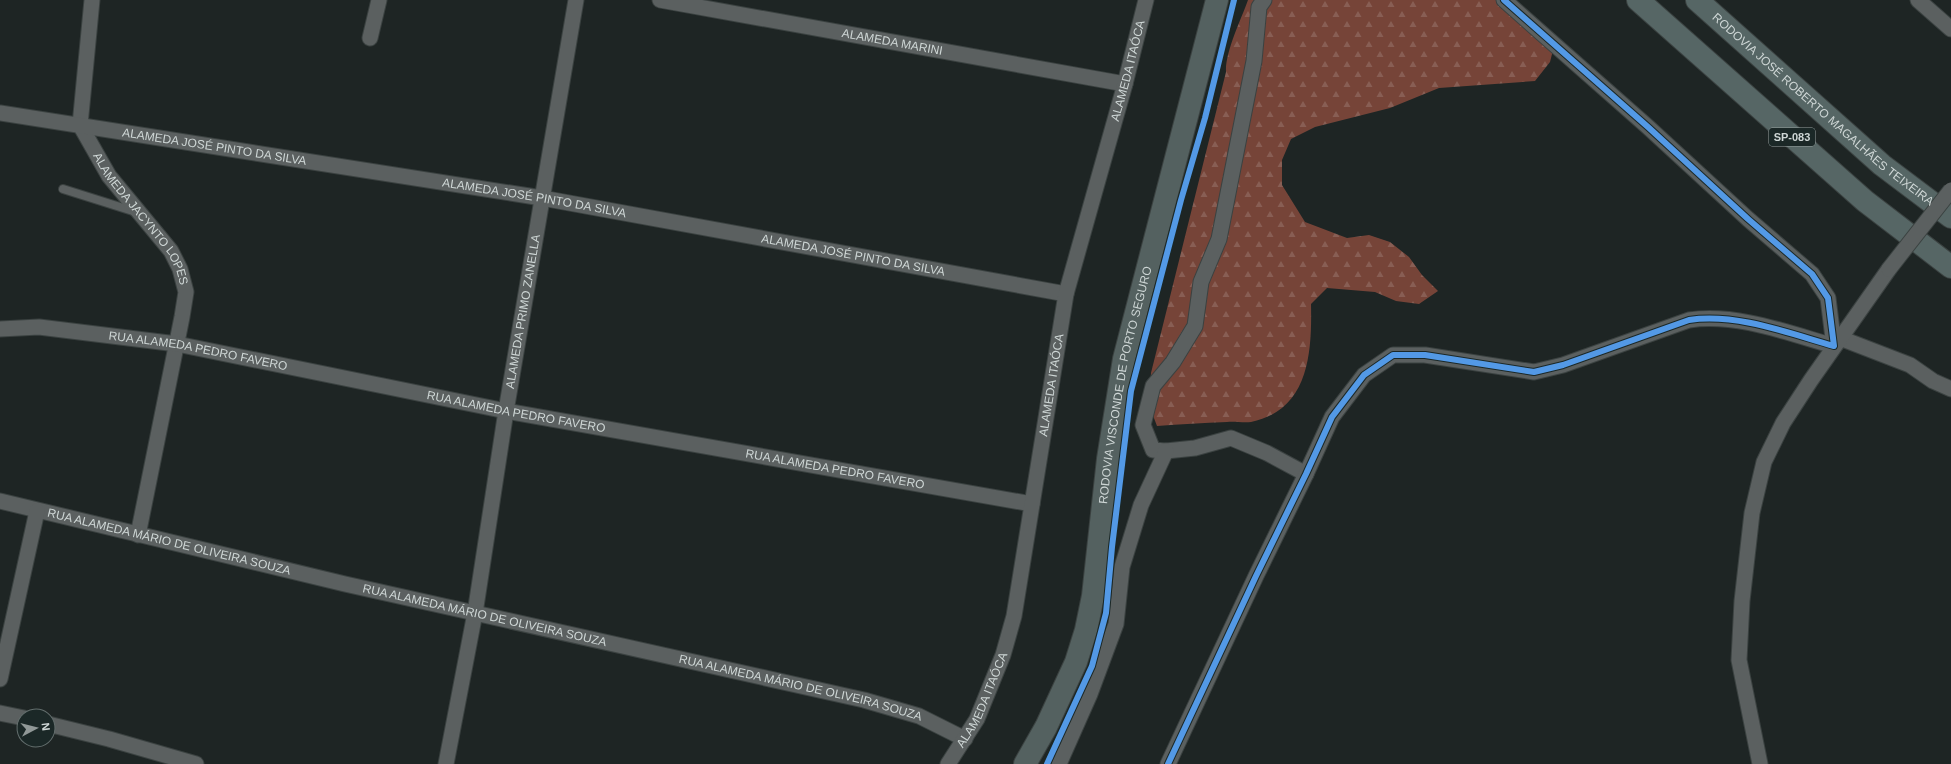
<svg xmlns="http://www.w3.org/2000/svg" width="1951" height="764" font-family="Helvetica,sans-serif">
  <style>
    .forest { fill: url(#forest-firs) }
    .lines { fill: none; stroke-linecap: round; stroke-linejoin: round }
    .service-casing { stroke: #3b4241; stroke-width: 10 }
    .minor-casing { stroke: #3b4241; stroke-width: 17 }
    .primary-casing { stroke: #3b4241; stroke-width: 24 }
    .motorway-casing { stroke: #3b4241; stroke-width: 24 }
    .service { stroke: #5b6060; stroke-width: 8 }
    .minor { stroke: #5b6060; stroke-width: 15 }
    .primary { stroke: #546160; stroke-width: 22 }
    .motorway { stroke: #566665; stroke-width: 22 }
    .minor-bridge-casing { stroke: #3b4241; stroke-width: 17; stroke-linecap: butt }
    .minor-bridge { stroke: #5b6060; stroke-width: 15 }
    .cycleway-casing { stroke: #1b2827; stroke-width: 8 }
    .cycleway { stroke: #5399e6; stroke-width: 6 }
    .labels { text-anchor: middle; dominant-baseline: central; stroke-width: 3; stroke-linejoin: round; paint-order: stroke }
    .shield { fill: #1b2827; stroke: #98a2a1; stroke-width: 1 }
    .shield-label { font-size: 11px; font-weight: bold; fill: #ced6d5 }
    .street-label { font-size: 12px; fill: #ced6d5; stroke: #1b2827 }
  </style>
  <defs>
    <pattern id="forest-firs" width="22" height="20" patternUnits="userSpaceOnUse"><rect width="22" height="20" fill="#764438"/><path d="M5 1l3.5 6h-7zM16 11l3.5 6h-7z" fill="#885e54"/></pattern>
  </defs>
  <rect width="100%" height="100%" fill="#1e2524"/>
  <path class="forest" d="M1248,0H1508L1553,50L1550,62L1535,81L1439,88L1390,108L1315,127L1291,139L1282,160V185L1305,222L1347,238L1369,235L1390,242L1409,257L1422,275L1438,291L1419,304L1396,301L1375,292L1327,288L1311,304C1312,353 1309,410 1251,422C1243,423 1234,421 1227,422C1203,423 1180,424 1157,426L1149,405L1151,373L1226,72C1225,52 1241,20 1248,0Z"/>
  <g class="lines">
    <g class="service-casing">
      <path id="service" d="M63,189L136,212"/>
    </g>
    <g class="minor-casing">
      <g id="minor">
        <path id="s1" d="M92,0L80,125L109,176L171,251L180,269L186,292L182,317L138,535"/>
        <path id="s2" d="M660,0L1125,84"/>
        <path d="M1264,0L1259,7L1254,61L1219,239L1201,282L1195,326L1173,362L1153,386L1143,425L1153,450L1166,451L1195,448L1231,438L1267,453L1306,474"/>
        <path d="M1918,0L1951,29"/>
        <path d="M370,38L379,0"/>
        <path id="s3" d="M0,113L542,198L1066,294"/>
        <path id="s4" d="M0,329L39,327L177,344L506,411L1032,504"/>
        <path d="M1840,338L1910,365L1933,381L1951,389"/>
        <path id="s5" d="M0,501L345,584L864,700L919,716L965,739"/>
        <path d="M0,679L37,511"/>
        <path d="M0,713L24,718"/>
        <path d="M48,724L109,739L196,764"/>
        <path id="s6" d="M446,764L475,613L506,411L576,0"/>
        <path id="s7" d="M948,764L977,719L1003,655L1014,616L1066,294L1125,84L1146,0"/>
        <path d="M1059,764L1090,694L1116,624L1122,567L1141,505L1166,451"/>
        <path d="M1168,764L1256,576L1306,474L1332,417L1364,375L1393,355H1425L1534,372L1563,365L1689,320C1737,313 1788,333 1834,346L1828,298L1812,274L1748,219L1648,127L1504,0"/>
        <path d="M1760,764L1739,660L1742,601L1752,513L1764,462L1783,423L1811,380L1889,269"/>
      </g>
    </g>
    <g class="primary-casing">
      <g id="primary">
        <path id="s8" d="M1025,764L1046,727L1076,662L1086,630L1093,596L1108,459L1124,359L1217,0"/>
      </g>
    </g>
    <g class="motorway-casing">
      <g id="motorway">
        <path d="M1638,0L1865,201L1951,267"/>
        <path id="s9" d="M1697,0L1882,165L1951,217"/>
      </g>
    </g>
    <use href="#service" class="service"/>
    <use href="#minor" class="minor"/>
    <use href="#primary" class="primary"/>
    <use href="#motorway" class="motorway"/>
    <g class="minor-bridge-casing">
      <path id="minor-bridge" d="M1889,269L1951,190"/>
    </g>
    <use href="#minor-bridge" class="minor-bridge"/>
    <g class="cycleway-casing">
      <g id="cycleway">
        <path d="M1047,764L1092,666L1106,613L1112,547L1131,391L1181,200L1205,118L1234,0"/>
        <path d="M1168,764L1256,576L1306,474L1332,417L1364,375L1393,355H1425L1534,372L1563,365L1689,320C1737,313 1788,333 1834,346L1828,298L1812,274L1748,219L1648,127L1504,0"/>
      </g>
    </g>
    <use href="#cycleway" class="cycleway"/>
  </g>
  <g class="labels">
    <rect class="shield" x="1769" y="128" width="46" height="18" rx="3"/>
    <g class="shield-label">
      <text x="1792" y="137">SP-083</text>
    </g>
    <g class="street-label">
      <text stroke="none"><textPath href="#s2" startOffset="236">ALAMEDA MARINI</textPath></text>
      <text stroke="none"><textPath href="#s7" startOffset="721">ALAMEDA ITAÓCA</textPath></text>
      <text stroke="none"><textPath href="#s9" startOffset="167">RODOVIA JOSÉ ROBERTO MAGALHÃES TEIXEIRA</textPath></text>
      <text stroke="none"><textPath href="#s3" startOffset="217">ALAMEDA JOSÉ PINTO DA SILVA</textPath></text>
      <text stroke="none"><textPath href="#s3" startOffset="541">ALAMEDA JOSÉ PINTO DA SILVA</textPath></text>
      <text stroke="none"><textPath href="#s1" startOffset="238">ALAMEDA JACYNTO LOPES</textPath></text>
      <text stroke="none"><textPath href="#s3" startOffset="865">ALAMEDA JOSÉ PINTO DA SILVA</textPath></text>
      <text stroke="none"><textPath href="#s6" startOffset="459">ALAMEDA PRIMO ZANELLA</textPath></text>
      <text stroke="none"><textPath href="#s4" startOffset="200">RUA ALAMEDA PEDRO FAVERO</textPath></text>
      <text stroke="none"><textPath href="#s7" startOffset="397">ALAMEDA ITAÓCA</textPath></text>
      <text stroke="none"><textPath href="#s8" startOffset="396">RODOVIA VISCONDE DE PORTO SEGURO</textPath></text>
      <text stroke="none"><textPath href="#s4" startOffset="524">RUA ALAMEDA PEDRO FAVERO</textPath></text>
      <text stroke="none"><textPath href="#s4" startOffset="848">RUA ALAMEDA PEDRO FAVERO</textPath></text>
      <text stroke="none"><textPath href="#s5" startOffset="174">RUA ALAMEDA MÁRIO DE OLIVEIRA SOUZA</textPath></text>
      <text stroke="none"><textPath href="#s5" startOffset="498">RUA ALAMEDA MÁRIO DE OLIVEIRA SOUZA</textPath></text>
      <text stroke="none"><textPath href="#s5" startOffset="822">RUA ALAMEDA MÁRIO DE OLIVEIRA SOUZA</textPath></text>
      <text stroke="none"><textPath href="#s7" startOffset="73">ALAMEDA ITAÓCA</textPath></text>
    </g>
  </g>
  <g transform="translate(36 728) rotate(83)"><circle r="19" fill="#1b2827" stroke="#636e6d"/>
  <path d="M0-3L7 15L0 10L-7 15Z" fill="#909897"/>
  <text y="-6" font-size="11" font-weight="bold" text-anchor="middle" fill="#ced6d5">N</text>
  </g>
</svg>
